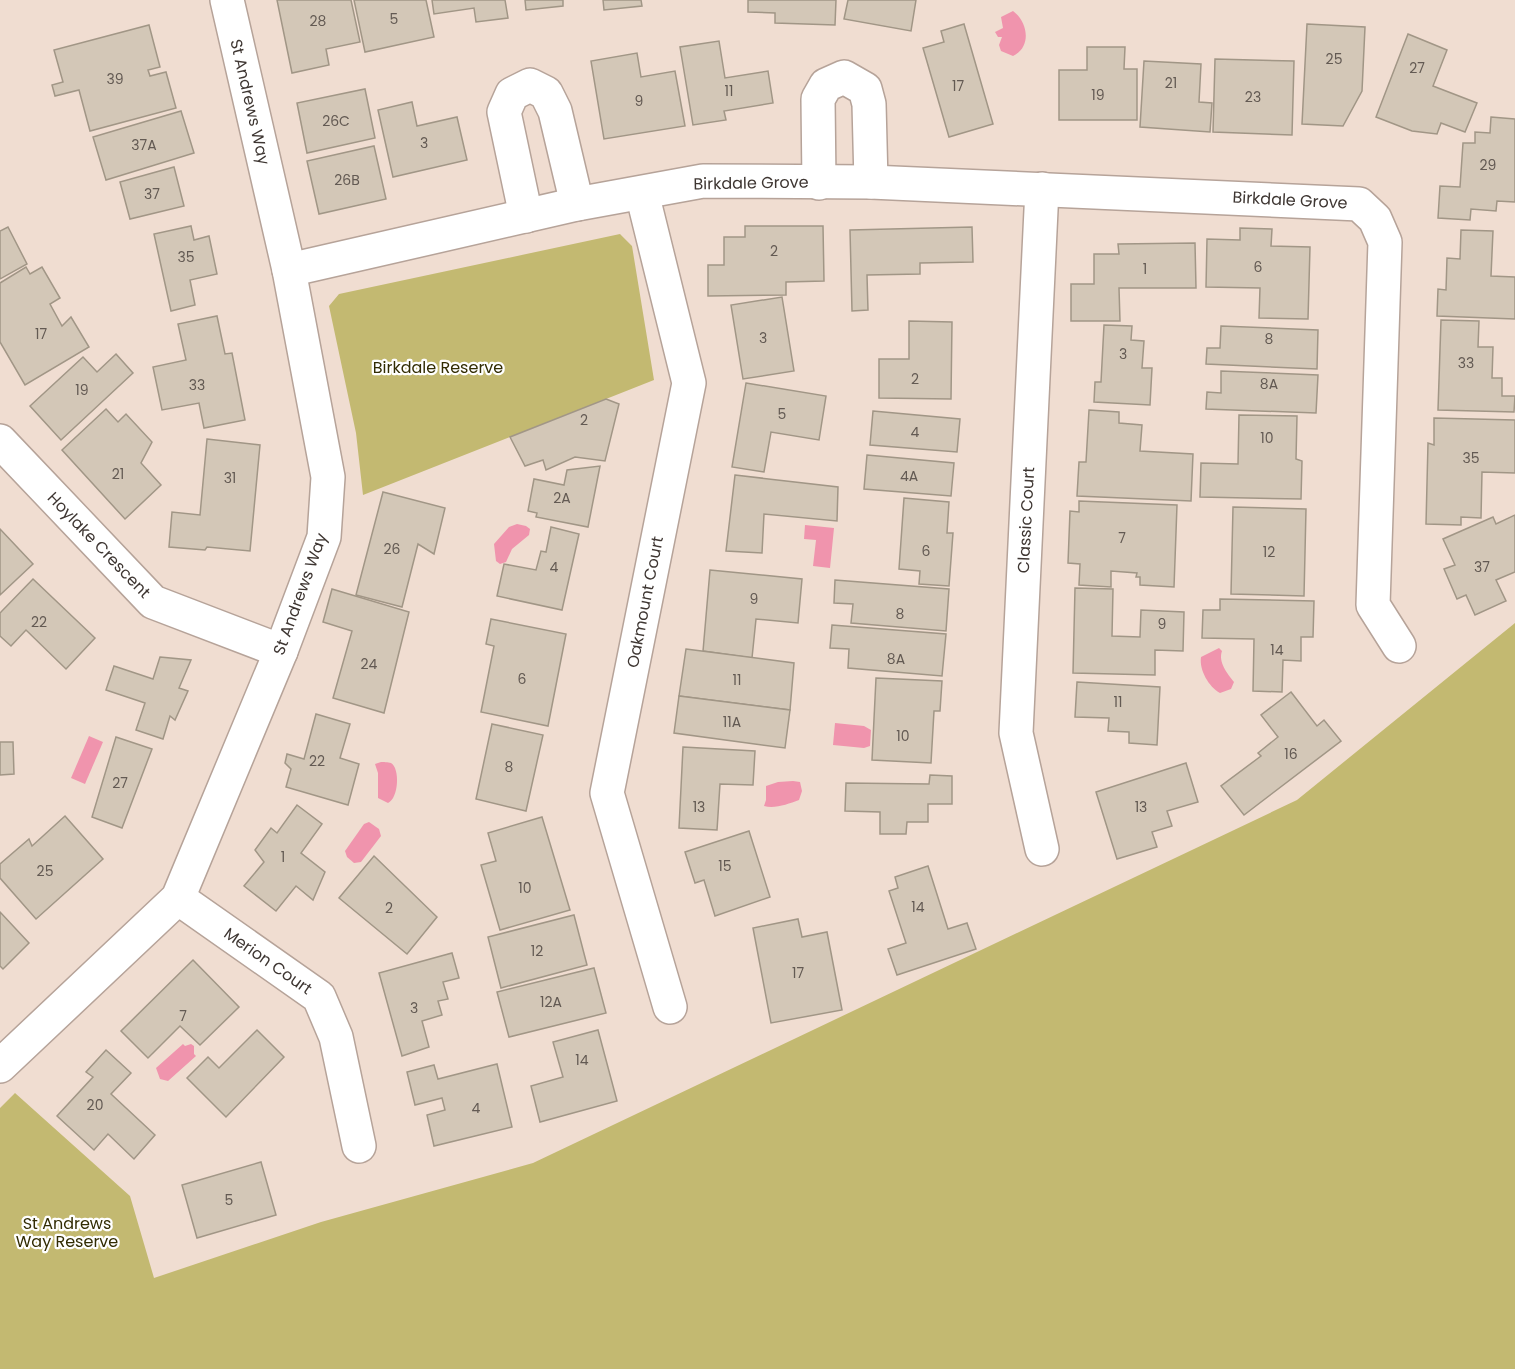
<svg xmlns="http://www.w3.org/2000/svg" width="1515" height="1369" font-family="Poppins,sans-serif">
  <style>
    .green { fill: #c3b971 }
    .water { fill: #f094ad }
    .building { fill: #d3c7b7; stroke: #a19686; stroke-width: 1.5 }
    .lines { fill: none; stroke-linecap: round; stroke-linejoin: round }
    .minor-casing { stroke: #b6a399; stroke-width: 36 }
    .minor { stroke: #fff; stroke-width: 33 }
    .labels { text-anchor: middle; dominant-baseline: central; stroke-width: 4.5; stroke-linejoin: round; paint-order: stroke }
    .number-label { font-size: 14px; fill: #635a53 }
    .street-label { font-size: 16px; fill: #3e3632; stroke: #fff }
    .park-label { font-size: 16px; fill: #322c03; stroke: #fff }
  </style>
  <rect width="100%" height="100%" fill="#f0ddd1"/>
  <g class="green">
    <path d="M620,234L632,246L654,380L363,495L356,433L329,306L339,294Z"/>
    <path d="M1515,623V1369H0V1108L15,1093L130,1196L154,1278L321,1222L533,1163L1297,800Z"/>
  </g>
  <g class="water">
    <path d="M1013,11C1028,22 1032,47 1013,56L1001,51L999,45L1002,37H998L995,32L1003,28L1001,17Z"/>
    <path d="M517,524L526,526L530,529L529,535L512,549L506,562L500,564L496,561L494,544L509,527Z"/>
    <path d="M805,525L834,528L830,568L813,566L816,540L804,539Z"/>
    <path d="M1219,648L1222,651C1218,662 1227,673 1234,682L1231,689L1220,693C1209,687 1199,670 1201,657Z"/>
    <path d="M835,723L864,726L871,730L870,746L864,748L833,745Z"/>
    <path d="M89,736L103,742L85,784L71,778Z"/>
    <path d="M381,762C383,762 388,762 391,763C400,768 399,798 388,803L378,798V773L375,764Z"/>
    <path d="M793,781L800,782L802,791L799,800C788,804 775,809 764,806L766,800V786L778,782Z"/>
    <path d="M369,822L379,829L381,836L361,862L354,863L347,857L345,851L364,824Z"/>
    <path d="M183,1044L185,1046L191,1044L194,1046V1054L196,1056L168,1081L160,1079L156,1068Z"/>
  </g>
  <g class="building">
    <path d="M277,0H351L360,42L326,49L329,65L292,73Z"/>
    <path d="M354,0H426L434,37L365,52Z"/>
    <path d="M432,0H505L508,18L476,22L474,8L434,14Z"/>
    <path d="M525,0H563V6L526,10Z"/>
    <path d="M603,0H641L642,6L604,10Z"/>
    <path d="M748,0H836L835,25L775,23V13L748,12Z"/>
    <path d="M848,0H916L911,31L844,19Z"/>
    <path d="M964,24L993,124L949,137L923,48L944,42L941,31Z"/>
    <path d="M1307,24L1365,27L1362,91L1343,126L1302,124Z"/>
    <path d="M149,25L160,67L148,70L150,76L166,72L176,108L90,131L79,90L55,96L52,85L63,82L54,50Z"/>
    <path d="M1408,34L1447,50L1433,86L1477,103L1465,132L1441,123L1437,134L1412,131L1376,117Z"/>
    <path d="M719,41L725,78L768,71L773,103L724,111L726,120L693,125L680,47Z"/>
    <path d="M1087,47H1125L1124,69H1137V120H1059V70H1087Z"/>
    <path d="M637,53L641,77L675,71L685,126L604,139L591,61Z"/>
    <path d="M1215,59L1294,61L1292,135L1213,132Z"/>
    <path d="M1144,61L1201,64L1199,102L1212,103L1210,132L1140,127Z"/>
    <path d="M365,89L375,138L307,153L297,103Z"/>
    <path d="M412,102L417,126L457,117L467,160L393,177L378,110Z"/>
    <path d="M181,111L194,153L106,180L93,137Z"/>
    <path d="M1491,117L1515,119V202L1497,201L1496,211L1471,209L1470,220L1438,218L1440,186L1460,187L1463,143H1475V132L1490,133Z"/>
    <path d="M374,146L386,199L319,214L307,161Z"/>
    <path d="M174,167L184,206L130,219L120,182Z"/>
    <path d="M191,226L194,240L209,236L217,274L190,280L195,305L171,311L154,234Z"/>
    <path d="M745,226H823L824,281L786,282V295L708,296V265H724V237H745Z"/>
    <path d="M8,227L27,264L0,279V231Z"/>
    <path d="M972,227L973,262L920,263V274L867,275L868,310L852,311L850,230Z"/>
    <path d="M1240,228L1272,229L1271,246L1310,247L1308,319L1259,318L1260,288L1206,287L1207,239L1240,240Z"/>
    <path d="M1461,230L1493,231L1491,276L1515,277V319L1437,316L1438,289L1446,290L1447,258L1460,259Z"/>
    <path d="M1195,243L1196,288H1119L1120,321H1071V284H1094V254H1119L1118,244Z"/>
    <path d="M26,267L30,274L42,267L60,298L50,304L62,326L71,317L89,347L25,385L0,342V283Z"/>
    <path d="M782,297L794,371L743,379L731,305Z"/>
    <path d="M217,316L225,354L232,353L245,420L204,428L199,403L162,410L153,367L186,360L178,324Z"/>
    <path d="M1441,320L1479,321L1478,347H1493L1492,378H1502V396H1515L1514,412L1438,410Z"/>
    <path d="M909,321L952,322L951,399L879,398V359H909Z"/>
    <path d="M1104,325L1132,326L1131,340L1144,341L1142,368H1152L1150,405L1094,402L1095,382H1101Z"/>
    <path d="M1221,326L1318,330L1317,369L1206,364L1207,348H1220Z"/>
    <path d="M116,354L133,373L61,440L30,406L83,357L97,372Z"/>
    <path d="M1221,371L1318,375L1316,413L1206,409L1207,392L1221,393Z"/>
    <path d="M746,383L826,396L819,440L771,432L764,472L732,467Z"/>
    <path d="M606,399L619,404L605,461L575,457L546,470L543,460L525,466L510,437Z"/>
    <path d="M106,409L118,422L126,414L152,442L141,463L161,485L125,519L62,450Z"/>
    <path d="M1089,410L1119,412V423L1142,425L1140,451L1193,454L1191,501L1077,496L1079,462H1086Z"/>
    <path d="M873,411L960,419L957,452L870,445Z"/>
    <path d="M1239,415L1297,416L1296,459L1302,461L1301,499L1200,497L1201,463L1238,464Z"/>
    <path d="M1434,418L1515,420V473L1482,472L1481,518L1461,517V525L1426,524L1428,443L1434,445Z"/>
    <path d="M207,439L260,445L250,551L207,547L205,550L169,547L172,512L200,515Z"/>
    <path d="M867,455L954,463L951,496L864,489Z"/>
    <path d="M600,466L588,527L536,517L537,513L528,511L534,479L564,485L567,470Z"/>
    <path d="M735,475L838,487L837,521L764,514L762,553L726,551Z"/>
    <path d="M383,492L445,508L434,554L418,544L402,607L356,595Z"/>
    <path d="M904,498L949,502L947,533H953L949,586L919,584L920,571L899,569Z"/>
    <path d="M1079,501L1177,505L1174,587L1140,585V577H1136L1137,573L1111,571V587L1079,585L1080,564L1068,563L1070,511L1079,512Z"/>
    <path d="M1233,507L1306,509L1304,596L1231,594Z"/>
    <path d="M1515,515V572L1496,580L1506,601L1475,615L1466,595L1457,599L1444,569L1455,565L1443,539L1493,517L1496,524Z"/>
    <path d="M551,527L579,534L562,610L497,596L504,564L536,570L541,551L546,552Z"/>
    <path d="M0,529L33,564L0,595Z"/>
    <path d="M710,570L802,579L798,623L756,619L752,658L703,651Z"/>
    <path d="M33,579L95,638L66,669L26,630L11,646L0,636V613Z"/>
    <path d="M835,580L949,589L946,631L851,623L853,604L834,603Z"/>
    <path d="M1075,588L1113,589L1112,636L1140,637L1141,610L1184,612L1183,651L1155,650V675L1073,673Z"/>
    <path d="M332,589L409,612L384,713L333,698L352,631L323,622Z"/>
    <path d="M1220,599L1314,601L1313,637H1301V661L1283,660L1282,692L1253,691L1254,639L1202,638L1203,610H1220Z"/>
    <path d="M491,619L566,634L548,726L481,712L494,646L486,644Z"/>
    <path d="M832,625L946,634L942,676L848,668L849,649L830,648Z"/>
    <path d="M686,649L794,663L790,710L679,696Z"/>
    <path d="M160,657L191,660L179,688L188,691L175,720L170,716L163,739L136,730L145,703L106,690L114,666L153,679Z"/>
    <path d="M876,678L942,681L940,711H934L931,763L872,760Z"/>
    <path d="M1077,682L1160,687L1157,745L1129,743V732L1108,731L1109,718L1075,717Z"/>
    <path d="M1291,692L1317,726L1324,720L1341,741L1244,815L1221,786L1261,756L1258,753L1278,737L1261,715Z"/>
    <path d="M679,696L790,710L785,748L674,733Z"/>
    <path d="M316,714L350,724L340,758L359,764L348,805L286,787L291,769L285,763L287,754L304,759Z"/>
    <path d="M492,724L543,735L526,811L476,799Z"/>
    <path d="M116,737L152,749L122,828L92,817Z"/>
    <path d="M0,742H13L14,774L0,775Z"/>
    <path d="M683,747L755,751L753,785L720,784L717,830L679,828Z"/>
    <path d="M1186,763L1198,802L1167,811L1172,826L1152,832L1157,847L1117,859L1096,792Z"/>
    <path d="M930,775L952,776V804H928V822H907L906,834H880V812L845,811L846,783L929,784Z"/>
    <path d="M297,805L322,824L301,853L325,872L313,900L296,886L276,911L244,886L264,862L255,850L271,828L277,833Z"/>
    <path d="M65,816L103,859L36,919L0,878V864L29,839L32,846Z"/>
    <path d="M542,817L570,910L500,930L481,865L496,861L488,833Z"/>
    <path d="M749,831L770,897L715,916L704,880L695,883L685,852Z"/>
    <path d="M374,856L437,917L407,954L339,898Z"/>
    <path d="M928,866L948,929L967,923L976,949L897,975L888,949L906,943L889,891L898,888L895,877Z"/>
    <path d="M0,912L29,943L3,969L0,966Z"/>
    <path d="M574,915L587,965L501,988L488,937Z"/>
    <path d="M798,919L802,937L827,932L842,1010L771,1023L753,928Z"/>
    <path d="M452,953L459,978L443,982L448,999L438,1001L442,1015L422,1021L429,1047L402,1056L379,973Z"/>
    <path d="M193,960L239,1007L200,1045L180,1026L148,1058L121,1031Z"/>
    <path d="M594,968L606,1013L509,1037L497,992Z"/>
    <path d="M257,1030L284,1057L226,1117L187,1078L208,1057L219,1068Z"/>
    <path d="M598,1030L617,1101L540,1122L531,1086L563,1077L553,1042Z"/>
    <path d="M106,1050L131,1073L111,1094L155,1135L134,1159L108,1134L94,1150L57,1116L93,1077L86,1072Z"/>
    <path d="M497,1064L512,1127L434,1146L427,1115L445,1110L442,1098L415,1105L407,1072L434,1065L438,1079Z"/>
    <path d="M261,1162L276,1215L197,1238L182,1185Z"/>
  </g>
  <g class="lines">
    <g class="minor-casing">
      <g id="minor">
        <path d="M819,183L818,99L826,85L844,77L865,89L869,104L871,182"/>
        <path d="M1042,189L1016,733L1042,849"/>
        <path d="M642,193L689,383L607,793L670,1007"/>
        <path d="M526,216L504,112L512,94L530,85L546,93L555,111L577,204"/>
        <path d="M289,270L577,204L703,181L871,182L1359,204L1375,219L1385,242L1373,605L1399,646"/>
        <path d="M0,441L153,602L281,651"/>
        <path d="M178,898L319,997L336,1037L359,1146"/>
        <path d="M0,1066L178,898L281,651L324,537L328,477L289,270L227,0"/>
      </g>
    </g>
    <use href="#minor" class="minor"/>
  </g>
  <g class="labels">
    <g class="number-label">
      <text x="394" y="19">5</text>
      <text x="318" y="21">28</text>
      <text x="1334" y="59">25</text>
      <text x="1417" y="68">27</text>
      <text x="115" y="79">39</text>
      <text x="1171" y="83">21</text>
      <text x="958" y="86">17</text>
      <text x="729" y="91">11</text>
      <text x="1098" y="95">19</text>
      <text x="1253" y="97">23</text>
      <text x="639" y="101">9</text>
      <text x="336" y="121">26C</text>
      <text x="424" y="143">3</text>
      <text x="144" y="145">37A</text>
      <text x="1488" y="165">29</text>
      <text x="347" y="180">26B</text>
      <text x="152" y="194">37</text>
      <text x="774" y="251">2</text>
      <text x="186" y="257">35</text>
      <text x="1258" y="267">6</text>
      <text x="1145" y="269">1</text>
      <text x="41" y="334">17</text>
      <text x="763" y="338">3</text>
      <text x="1269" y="339">8</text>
      <text x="1123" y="354">3</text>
      <text x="1466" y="363">33</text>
      <text x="915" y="379">2</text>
      <text x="1269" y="384">8A</text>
      <text x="197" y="385">33</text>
      <text x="82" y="390">19</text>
      <text x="782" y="414">5</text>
      <text x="584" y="420">2</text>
      <text x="915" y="432">4</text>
      <text x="1267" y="438">10</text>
      <text x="1471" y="458">35</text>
      <text x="118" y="474">21</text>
      <text x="909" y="476">4A</text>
      <text x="230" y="478">31</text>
      <text x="562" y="498">2A</text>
      <text x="1122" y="538">7</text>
      <text x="392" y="549">26</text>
      <text x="926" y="551">6</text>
      <text x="1269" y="552">12</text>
      <text x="554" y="567">4</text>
      <text x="1482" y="567">37</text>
      <text x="754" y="599">9</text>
      <text x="900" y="614">8</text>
      <text x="39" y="622">22</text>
      <text x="1162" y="624">9</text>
      <text x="1277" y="650">14</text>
      <text x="896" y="659">8A</text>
      <text x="369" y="664">24</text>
      <text x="522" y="679">6</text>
      <text x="737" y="680">11</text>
      <text x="1118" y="702">11</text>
      <text x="732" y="722">11A</text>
      <text x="903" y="736">10</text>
      <text x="1291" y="754">16</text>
      <text x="317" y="761">22</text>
      <text x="509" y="767">8</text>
      <text x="120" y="783">27</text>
      <text x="699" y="807">13</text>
      <text x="1141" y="807">13</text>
      <text x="283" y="857">1</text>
      <text x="725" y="866">15</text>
      <text x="45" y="871">25</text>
      <text x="525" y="888">10</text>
      <text x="918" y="907">14</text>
      <text x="389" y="908">2</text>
      <text x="537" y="951">12</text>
      <text x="798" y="973">17</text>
      <text x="551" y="1002">12A</text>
      <text x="414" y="1008">3</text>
      <text x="183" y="1016">7</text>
      <text x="582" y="1060">14</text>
      <text x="95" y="1105">20</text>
      <text x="476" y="1108">4</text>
      <text x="229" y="1200">5</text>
    </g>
    <g class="street-label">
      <text transform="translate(250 102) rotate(77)">St Andrews Way</text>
      <text transform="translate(751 183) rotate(-1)">Birkdale Grove</text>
      <text transform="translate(1290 200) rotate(3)">Birkdale Grove</text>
      <text transform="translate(1026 520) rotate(-87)">Classic Court</text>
      <text transform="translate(99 545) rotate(46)">Hoylake Crescent</text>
      <text transform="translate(300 594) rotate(-70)">St Andrews Way</text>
      <text transform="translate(645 602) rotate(-79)">Oakmount Court</text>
      <text transform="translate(268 961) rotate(35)">Merion Court</text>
    </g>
    <g class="park-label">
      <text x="438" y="367">Birkdale Reserve</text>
      <text x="67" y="1223">St Andrews<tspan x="67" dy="18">Way Reserve</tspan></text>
    </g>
  </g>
</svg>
